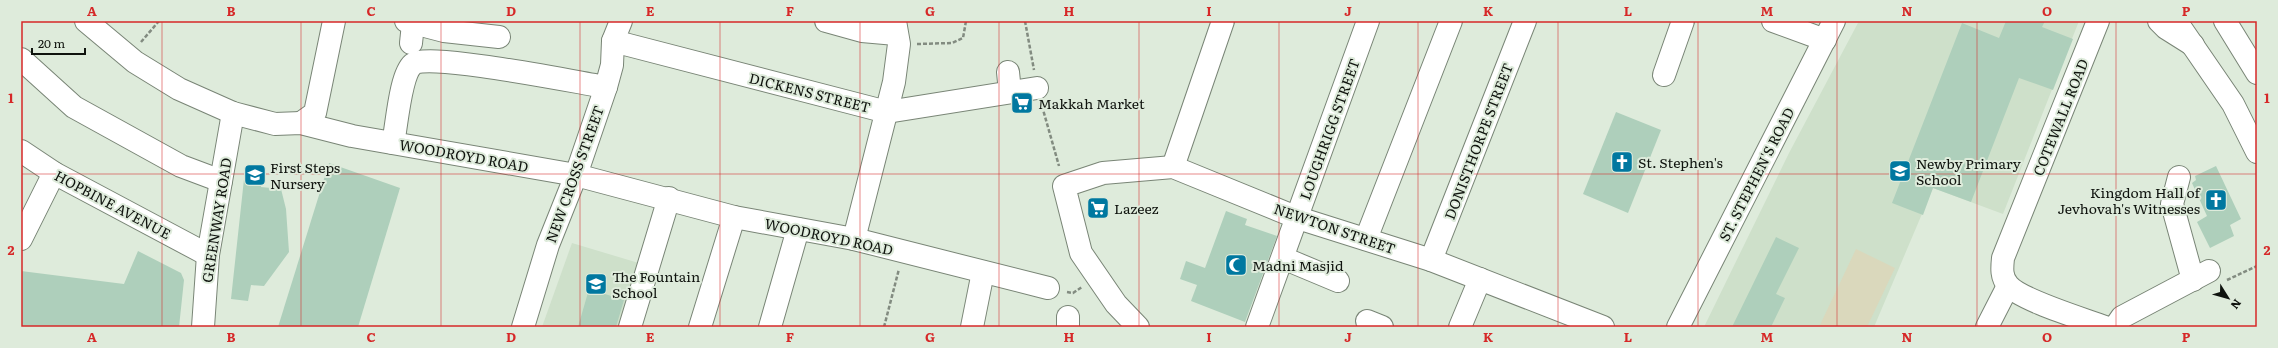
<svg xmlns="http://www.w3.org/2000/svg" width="2278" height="348" font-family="Literata,serif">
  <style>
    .built { fill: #cee0ca }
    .green { fill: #dad8bc }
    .building { fill: #aecfbb }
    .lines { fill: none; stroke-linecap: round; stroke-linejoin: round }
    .minor-casing { stroke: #798576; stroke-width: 24 }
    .major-casing { stroke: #798576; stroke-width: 24 }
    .path { stroke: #828b80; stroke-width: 2.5; stroke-dasharray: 4 2; stroke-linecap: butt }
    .minor { stroke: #fff; stroke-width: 22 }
    .major { stroke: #fff; stroke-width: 22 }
    .grid { fill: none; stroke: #d62828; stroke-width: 1; stroke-opacity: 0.55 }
    .labels { text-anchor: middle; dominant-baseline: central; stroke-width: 4; stroke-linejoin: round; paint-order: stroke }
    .street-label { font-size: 14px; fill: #0f130e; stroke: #deebdb }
    .poi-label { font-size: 14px; fill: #0f130e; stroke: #deebdb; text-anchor: start }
    .neatline { fill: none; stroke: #d62828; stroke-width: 1.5 }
    .grid-label { font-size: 13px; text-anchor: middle; font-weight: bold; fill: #d62828 }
  </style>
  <rect width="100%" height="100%" fill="#deebdb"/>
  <g class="built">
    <path d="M1859,21H2079L2003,214L1933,188L1874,327H1704L1789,153Z"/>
    <path d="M572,243L642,264L624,327H542Z"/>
  </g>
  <path class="green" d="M1856,249L1895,268L1867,327H1819Z"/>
  <g class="building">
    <path d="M2006,21H2045L2042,27L2073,39L2053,90L2019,78L1971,202L1933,188L1923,215L1892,203L1962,23L1999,38Z"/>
    <path d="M1616,112L1661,130L1628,213L1583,194Z"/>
    <path d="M329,163L400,188L358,327H278Z"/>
    <path d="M2216,166L2241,219L2230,225L2234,236L2210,248L2197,222L2207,216L2192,183L2196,180L2195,176Z"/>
    <path d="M245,170L263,172L261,187L281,189L286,209L289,252L264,286L251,285L248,301L231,299Z"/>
    <path d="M1226,211L1247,219L1245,225L1277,236L1245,322L1191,301L1197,285L1180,279L1186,261L1205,268Z"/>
    <path d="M1776,237L1799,248L1776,294L1785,298L1771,327H1732Z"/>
    <path d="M138,251L181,273L184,280L179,327H21V271L124,284Z"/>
    <path d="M589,289L624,300L616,327H578Z"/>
  </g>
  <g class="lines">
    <g class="minor-casing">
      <g id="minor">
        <path d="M86,21L135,62L179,89L233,113L275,124L301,123L352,136L576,175L734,217L854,239L1048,288"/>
        <path d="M406,21L444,31L499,37"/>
        <path d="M826,21L862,31L896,34"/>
        <path d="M1773,21L1825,40"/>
        <path d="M2098,21L2003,258C2002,268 2001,277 2008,285C2020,300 2084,319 2105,327"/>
        <path d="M2159,21L2166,28L2193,45"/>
        <path d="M613,41L887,112L1037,88"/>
        <path d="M411,43L413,24"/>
        <path d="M21,59L74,107L181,166L221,181"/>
        <path d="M1008,72L1010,92"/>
        <path d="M1664,75L1683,21"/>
        <path d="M301,123L315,113L334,21"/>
        <path d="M393,143C397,125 400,75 413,64C427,52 580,83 606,87"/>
        <path d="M21,151L54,173L208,255"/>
        <path d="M1173,167L1223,21"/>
        <path d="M2179,177L2172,204L2193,280"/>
        <path d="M21,239L54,173"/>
        <path d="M854,239L894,82L899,44L895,21"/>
        <path d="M1366,239L1451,21"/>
        <path d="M1283,258L1338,281"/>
        <path d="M1431,260L1525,21"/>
        <path d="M1068,317V327"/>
        <path d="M1367,321L1382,327"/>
        <path d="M203,327L208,255L233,113"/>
        <path d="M523,327L548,245L576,175L606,87L612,65L613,41L621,21"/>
        <path d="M630,327L669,198"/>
        <path d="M700,327L734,217"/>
        <path d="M770,327L798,229"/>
        <path d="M972,327L983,272"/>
        <path d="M1138,327L1116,304L1081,253L1064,186L1103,173L1173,167L1298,218L1431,260L1603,327"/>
        <path d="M1257,327L1368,21"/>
        <path d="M1460,327L1480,279"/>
        <path d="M1678,327L1834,21"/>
        <path d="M1987,327L2008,286"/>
        <path d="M2115,327L2122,317L2209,271"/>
      </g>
    </g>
    <g class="major-casing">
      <g id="major">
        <path d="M2176,21L2233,104L2257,152"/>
        <path d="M2225,21L2257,73"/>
      </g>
    </g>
    <g class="path">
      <path d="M1025,21L1034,70"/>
      <path d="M141,42L159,21"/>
      <path d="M917,44L952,43L963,38L966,21"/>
      <path d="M1042,106L1059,166"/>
      <path d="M2227,280L2257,266"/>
      <path d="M1067,292L1073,293L1082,287"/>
      <path d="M884,327L899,269"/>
    </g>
    <use href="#minor" class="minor"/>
    <use href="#major" class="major"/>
  </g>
  <path class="grid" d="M162,21V327M301,21V327M441,21V327M580,21V327M720,21V327M860,21V327M999,21V327M1139,21V327M1279,21V327M1418,21V327M1558,21V327M1698,21V327M1837,21V327M1977,21V327M2116,21V327M21,174H2257"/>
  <defs>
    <g id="supermarket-square" transform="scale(1.15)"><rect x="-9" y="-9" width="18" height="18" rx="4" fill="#0078a0" stroke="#deebdb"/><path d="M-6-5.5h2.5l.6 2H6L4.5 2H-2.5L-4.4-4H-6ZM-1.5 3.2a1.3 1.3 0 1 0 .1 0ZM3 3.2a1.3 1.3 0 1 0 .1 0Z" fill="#fff"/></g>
    <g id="church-square" transform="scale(1.15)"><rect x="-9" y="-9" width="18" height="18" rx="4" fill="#0078a0" stroke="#deebdb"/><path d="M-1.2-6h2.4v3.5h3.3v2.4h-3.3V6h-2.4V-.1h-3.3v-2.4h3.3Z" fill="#fff"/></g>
    <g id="school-square" transform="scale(1.15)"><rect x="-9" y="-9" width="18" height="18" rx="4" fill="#0078a0" stroke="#deebdb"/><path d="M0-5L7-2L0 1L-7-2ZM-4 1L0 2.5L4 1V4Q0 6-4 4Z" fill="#fff"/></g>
    <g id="mosque-square" transform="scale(1.15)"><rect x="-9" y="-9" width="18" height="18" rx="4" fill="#0078a0" stroke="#deebdb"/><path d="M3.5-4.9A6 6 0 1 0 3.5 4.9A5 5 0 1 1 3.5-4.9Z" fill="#fff"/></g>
  </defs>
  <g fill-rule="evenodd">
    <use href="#supermarket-square" x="1022" y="103"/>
    <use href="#church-square" x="1622" y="162"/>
    <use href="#school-square" x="1900" y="171"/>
    <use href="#school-square" x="255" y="175"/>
    <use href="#church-square" x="2216" y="200"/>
    <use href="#supermarket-square" x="1098" y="208"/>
    <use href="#mosque-square" x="1236" y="265"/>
    <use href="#school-square" x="596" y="284"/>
  </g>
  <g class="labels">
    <g class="street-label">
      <text transform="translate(810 92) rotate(14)">DICKENS STREET</text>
      <text transform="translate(2060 117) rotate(-68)">COTEWALL ROAD</text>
      <text transform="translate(1329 129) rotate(-70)">LOUGHRIGG STREET</text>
      <text transform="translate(1478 141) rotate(-69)">DONISTHORPE STREET</text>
      <text transform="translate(464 155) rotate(10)">WOODROYD ROAD</text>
      <text transform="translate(574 174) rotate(-70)">NEW CROSS STREET</text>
      <text transform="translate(1756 174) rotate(-63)">ST. STEPHEN'S ROAD</text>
      <text transform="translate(113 204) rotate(28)">HOPBINE AVENUE</text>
      <text transform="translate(216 220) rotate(-81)">GREENWAY ROAD</text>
      <text transform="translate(1335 228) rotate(19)">NEWTON STREET</text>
      <text transform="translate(829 236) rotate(12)">WOODROYD ROAD</text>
    </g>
    <g class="poi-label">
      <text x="1038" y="103">Makkah Market</text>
      <text x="1638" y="162">St. Stephen's</text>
      <text x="1916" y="163">Newby Primary<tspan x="1916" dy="16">School</tspan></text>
      <text x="270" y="167">First Steps<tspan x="270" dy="16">Nursery</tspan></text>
      <text x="2200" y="192" text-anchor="end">Kingdom Hall of<tspan x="2200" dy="16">Jevhovah's Witnesses</tspan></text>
      <text x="1114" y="208">Lazeez</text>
      <text x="1252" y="265">Madni Masjid</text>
      <text x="612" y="276">The Fountain<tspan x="612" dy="16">School</tspan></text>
    </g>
  </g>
  <rect width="2278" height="348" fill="none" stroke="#deebdb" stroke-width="44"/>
  <g transform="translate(2228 298) rotate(127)" stroke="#deebdb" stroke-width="3" paint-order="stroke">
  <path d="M0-3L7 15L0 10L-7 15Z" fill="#0f130e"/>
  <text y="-6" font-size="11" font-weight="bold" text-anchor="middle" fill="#0f130e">N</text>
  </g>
  <path d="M32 48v6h53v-6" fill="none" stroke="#0f130e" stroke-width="2"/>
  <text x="38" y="48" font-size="12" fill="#0f130e" stroke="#deebdb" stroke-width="3" paint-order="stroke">20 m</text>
  <rect x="22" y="22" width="2234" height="304" class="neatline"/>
  <g class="grid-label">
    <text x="92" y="16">A</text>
    <text x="231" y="16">B</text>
    <text x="371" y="16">C</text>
    <text x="511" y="16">D</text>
    <text x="650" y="16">E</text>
    <text x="790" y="16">F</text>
    <text x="930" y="16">G</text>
    <text x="1069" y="16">H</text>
    <text x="1209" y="16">I</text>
    <text x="1348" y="16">J</text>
    <text x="1488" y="16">K</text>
    <text x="1628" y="16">L</text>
    <text x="1767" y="16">M</text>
    <text x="1907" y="16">N</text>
    <text x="2047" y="16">O</text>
    <text x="2186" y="16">P</text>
    <text x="11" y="103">1</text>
    <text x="2267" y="103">1</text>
    <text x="11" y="255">2</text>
    <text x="2267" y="255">2</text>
    <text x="92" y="342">A</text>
    <text x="231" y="342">B</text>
    <text x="371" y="342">C</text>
    <text x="511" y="342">D</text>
    <text x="650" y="342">E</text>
    <text x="790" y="342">F</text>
    <text x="930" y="342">G</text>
    <text x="1069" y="342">H</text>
    <text x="1209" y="342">I</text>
    <text x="1348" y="342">J</text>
    <text x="1488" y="342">K</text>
    <text x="1628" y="342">L</text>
    <text x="1767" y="342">M</text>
    <text x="1907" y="342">N</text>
    <text x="2047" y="342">O</text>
    <text x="2186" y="342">P</text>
  </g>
</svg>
